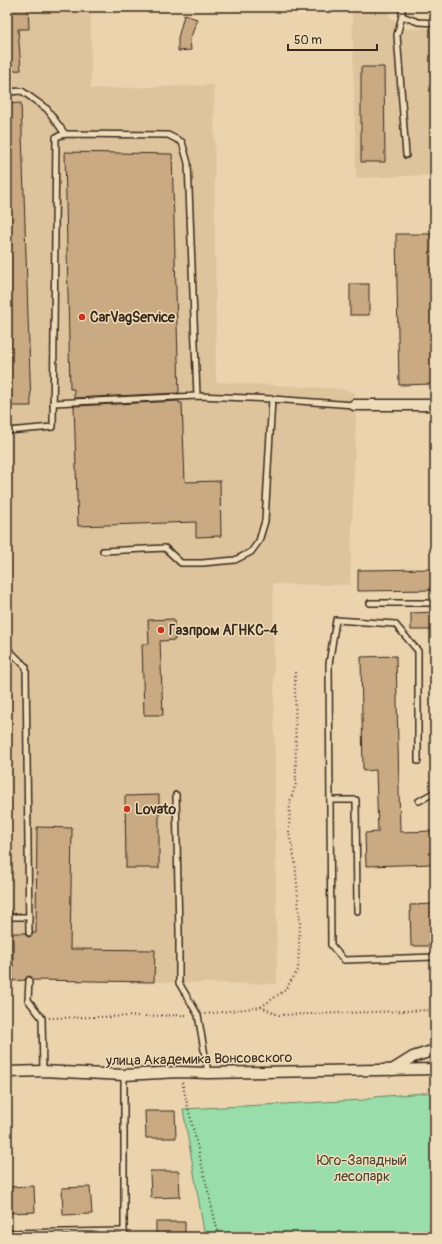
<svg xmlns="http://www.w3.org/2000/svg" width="442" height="1244" font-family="Pangolin,sans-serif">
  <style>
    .built { fill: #ddc49d }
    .green { fill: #98ddaa; stroke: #6a8464 }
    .building { fill: #c9aa82; stroke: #3b2a1e }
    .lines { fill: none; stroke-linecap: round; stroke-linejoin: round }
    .lane-casing { stroke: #3b2a1e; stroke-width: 8 }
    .street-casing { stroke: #3b2a1e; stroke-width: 13 }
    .path { stroke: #3b2a1e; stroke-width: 2; stroke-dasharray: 1 3; stroke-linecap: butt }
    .lane { stroke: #eedcb9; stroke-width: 5 }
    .street { stroke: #eedcb9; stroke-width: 10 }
    .poi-dot { fill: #c8321e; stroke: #eedcb9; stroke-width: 1.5 }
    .labels { text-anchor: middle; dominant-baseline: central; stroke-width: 3; stroke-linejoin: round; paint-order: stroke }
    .poi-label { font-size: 14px; font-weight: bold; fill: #3b2a1e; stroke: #eedcb9; text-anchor: start }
    .street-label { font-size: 14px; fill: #3b2a1e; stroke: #eedcb9 }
    .park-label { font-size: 14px; fill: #494533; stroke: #eedcb9 }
  </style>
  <rect width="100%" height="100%" fill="#ead3ad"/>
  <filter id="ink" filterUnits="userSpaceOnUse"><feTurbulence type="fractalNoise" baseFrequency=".025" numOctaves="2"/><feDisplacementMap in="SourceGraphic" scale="8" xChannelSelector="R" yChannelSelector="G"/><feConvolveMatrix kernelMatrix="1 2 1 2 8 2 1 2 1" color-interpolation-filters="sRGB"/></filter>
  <g filter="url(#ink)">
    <g class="built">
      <path d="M7,7H91V89L214,85L216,382L342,389L355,393L354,405L356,418L350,585L273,584L277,984L29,980L7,981Z"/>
      <path d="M352,7H388L389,16L406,29L435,28V74L431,75L430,175L356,178Z"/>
    </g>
    <path class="green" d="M435,1092V1237H205L183,1109L364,1100L375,1097Z"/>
    <g class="building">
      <path d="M7,7H28L29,29H18L21,70L7,71Z"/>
      <path d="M184,15L197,19L190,40L191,50L178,51V38Z"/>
      <path d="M361,67H384L385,162H361Z"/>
      <path d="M21,103L31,406H7V104Z"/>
      <path d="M65,152L172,154L179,393L74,398V389H70Z"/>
      <path d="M396,234H435V384L399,385Z"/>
      <rect x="350" y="284" width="19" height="31"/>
      <path d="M179,401V403H182L185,482L220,481L221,536L196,537V522L78,526L74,406Z"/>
      <path d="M435,569V590L358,591V570Z"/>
      <path d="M435,612V630H411V613Z"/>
      <path d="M174,619L175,640L160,641L163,715H144L142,644H149L148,620Z"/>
      <path d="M396,656L400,832L435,831V864L366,866L365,833L378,832L376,770L363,771L361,657Z"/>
      <path d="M159,795V868H126L125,796Z"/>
      <path d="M37,827L72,828L70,949L155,950L154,982L33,980L31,977L29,976L26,978L25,980L13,981V933H25L26,935L29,937L31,936L33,933H36Z"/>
      <path d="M435,904V946H411L410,905Z"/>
      <path d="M145,1111H175L176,1138H146Z"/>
      <path d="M150,1171H179L180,1197L151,1198Z"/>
      <path d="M34,1186L35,1212L7,1213V1187Z"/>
      <path d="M90,1187L92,1214L63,1215L62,1188Z"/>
      <rect x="156" y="1222" width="29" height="15"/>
    </g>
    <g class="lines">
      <g class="lane-casing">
        <g id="lane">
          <path d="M402,7V16L418,22L435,23"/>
          <path d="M402,16L397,35L406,155"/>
          <path d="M7,92L22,91L47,109L65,134"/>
          <path d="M53,403L197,396L272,399L354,405"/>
          <path d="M7,431L53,427L56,137L65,134L168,135L182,142L188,163L197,396"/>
          <path d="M103,551L165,548L181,563H202L235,560L251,552L259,541L265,521L272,399"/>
          <path d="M370,603H435"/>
          <path d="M7,648L26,667L29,933"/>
          <path d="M418,761V651L395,624L336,620L329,664L331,945L344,960L435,957"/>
          <path d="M176,795L179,931V983L198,1015L208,1073"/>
          <path d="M330,800H356L357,911"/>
          <path d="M419,801L435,792"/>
          <path d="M7,917H29"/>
          <path d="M29,980L28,1000L42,1018L43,1071"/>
          <path d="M124,1075V1231L125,1237"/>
          <path d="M7,1233L124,1231"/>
        </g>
      </g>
      <g class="street-casing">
        <g id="street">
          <path d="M354,405H435"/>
          <path d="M392,1070L413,1057L435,1050"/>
          <path d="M7,1072L43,1071L124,1075L179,1072L208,1073L435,1069"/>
        </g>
      </g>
      <g class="path">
        <path d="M261,1007L285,990L298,970L300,922L295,861L289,833L290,801L296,784L295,672"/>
        <path d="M205,1014L261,1007L279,1015L435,1010"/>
        <path d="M49,1018L189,1015"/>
        <path d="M182,1082L219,1237"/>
      </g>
      <use href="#lane" class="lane"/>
      <use href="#street" class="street"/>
    </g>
  </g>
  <g class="poi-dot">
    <circle cx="82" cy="317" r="4"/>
    <circle cx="161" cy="630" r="4"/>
    <circle cx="127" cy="809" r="4"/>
  </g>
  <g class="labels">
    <g class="poi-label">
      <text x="90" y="317">CarVagService</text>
      <text x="169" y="630">Газпром АГНКС-4</text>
      <text x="135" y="809">Lovato</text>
    </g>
    <g class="street-label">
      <text transform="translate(199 1059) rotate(-1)">улица Академика Вонсовского</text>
    </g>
    <g class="park-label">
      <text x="362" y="1160">Юго-Западный<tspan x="362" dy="16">лесопарк</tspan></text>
    </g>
  </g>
  <rect width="442" height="1244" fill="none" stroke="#eedcb9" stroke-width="24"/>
  <rect x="12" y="12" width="418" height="1220" fill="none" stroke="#3b2a1e" stroke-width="1.5" filter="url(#ink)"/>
  <path d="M288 44v6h89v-6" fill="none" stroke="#3b2a1e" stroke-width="2"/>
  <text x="294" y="44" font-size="12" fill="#3b2a1e" stroke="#eedcb9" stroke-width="3" paint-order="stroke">50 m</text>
</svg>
